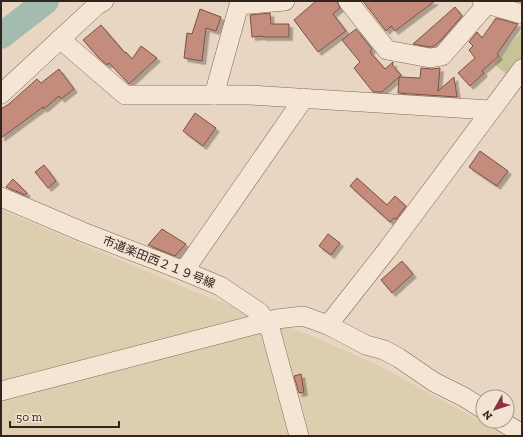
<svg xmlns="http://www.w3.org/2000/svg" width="523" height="437" font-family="'Zilla Slab','Noto Sans JP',serif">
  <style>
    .farmland { fill: #deceb0 }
    .green { fill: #c5c397 }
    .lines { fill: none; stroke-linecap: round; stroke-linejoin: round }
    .river { stroke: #a4bcb0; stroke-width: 26 }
    .building { fill: #c38c7b; stroke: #7d5043; filter: url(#shadow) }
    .minor-casing { stroke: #81685b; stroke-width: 20 }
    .minor { stroke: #f5e5d4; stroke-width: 19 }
    .labels { text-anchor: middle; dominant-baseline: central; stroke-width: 3; stroke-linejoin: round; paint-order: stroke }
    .street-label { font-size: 12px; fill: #32241e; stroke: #f1e2d1 }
  </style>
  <defs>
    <filter id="shadow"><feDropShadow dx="3.5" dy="3.5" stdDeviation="0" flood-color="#0004"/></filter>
  </defs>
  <rect width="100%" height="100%" fill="#e9d6c2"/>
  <path class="farmland" d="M1,210L205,296L310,335L376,364L502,433L494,436H1Z"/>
  <path class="green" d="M522,31V64L511,78L494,64Z"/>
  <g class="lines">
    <path class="river" d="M1,36L46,1"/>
  </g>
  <g class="building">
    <path d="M316,1H337L340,8L333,14L346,31L318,52L294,20Z"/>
    <path d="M363,1H435L395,31L391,26L386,31Z"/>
    <path d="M455,7L462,16L442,39L434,46L430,47L413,44Z"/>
    <path d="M200,9L221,17L216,31L206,28L202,61L184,58L187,33L192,34Z"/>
    <path d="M270,13L271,24H289V37H263V36L252,37L250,15Z"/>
    <path d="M496,18L518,24L497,54L499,56L482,71L484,73L470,86L458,73L475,58L469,50L473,46L469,42L477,32L482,38Z"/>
    <path d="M101,25L125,53L126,52L132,59L141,46L157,58L129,84L109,63L107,65L98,57L83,40Z"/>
    <path d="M356,29L372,49L370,52L385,69L393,62V66L401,75L399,77L420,78L421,68L432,69L440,68L438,91L454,77L457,97L398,93L399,77L382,92H373L354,68L360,62L342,40Z"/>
    <path d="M59,69L74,89L61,99L59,96L44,109L43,107L1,138V109L9,104L37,79L41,83Z"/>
    <path d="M195,113L216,128L203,146L183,131Z"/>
    <path d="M480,151L508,171L497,186L469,167Z"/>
    <path d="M44,165L56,181L48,188L35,172Z"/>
    <path d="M357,178L387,205L395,196L406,206L396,219L394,218L390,222L350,186Z"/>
    <path d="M13,179L27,193L25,195L6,187Z"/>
    <path d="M162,229L186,244L175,256L148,245Z"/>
    <path d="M328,234L340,243L331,255L319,246Z"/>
    <path d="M402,261L413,274L392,293L381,280Z"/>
    <path d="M301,374L304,392L299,393L294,376Z"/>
  </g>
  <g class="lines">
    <g class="minor-casing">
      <g id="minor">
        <path d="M348,1L387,50L430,58L442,56L487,4"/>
        <path d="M482,1L487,4L522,14"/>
        <path d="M60,39L125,95H250L490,110"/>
        <path d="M1,94L97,5L104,1"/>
        <path d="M214,95L239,5L285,1"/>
        <path d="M1,197L83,232L184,271L220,286L259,312L263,317L271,332L299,436"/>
        <path d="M184,271L304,98"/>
        <path d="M328,325L387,250L522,69"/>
        <path d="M1,391L277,319L303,316L328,325L366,345L384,350L399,358L434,382L464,397L483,409"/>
        <path d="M501,421L522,434"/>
      </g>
    </g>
    <use href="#minor" class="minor"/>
  </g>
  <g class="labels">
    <g class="street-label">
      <text transform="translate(159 262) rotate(22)">市道楽田西２１９号線</text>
    </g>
  </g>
  <rect width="523" height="437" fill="none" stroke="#32241e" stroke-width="4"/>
  <g transform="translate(495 409) rotate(231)"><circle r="19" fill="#f1e2d1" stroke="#a59689"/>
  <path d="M0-3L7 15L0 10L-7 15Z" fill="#8a3142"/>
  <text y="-6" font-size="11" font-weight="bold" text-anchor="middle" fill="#32241e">N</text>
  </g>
  <path d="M10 421v6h109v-6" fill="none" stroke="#32241e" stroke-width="2"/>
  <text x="16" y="421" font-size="12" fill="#32241e" stroke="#f1e2d1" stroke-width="3" paint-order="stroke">50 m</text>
</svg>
